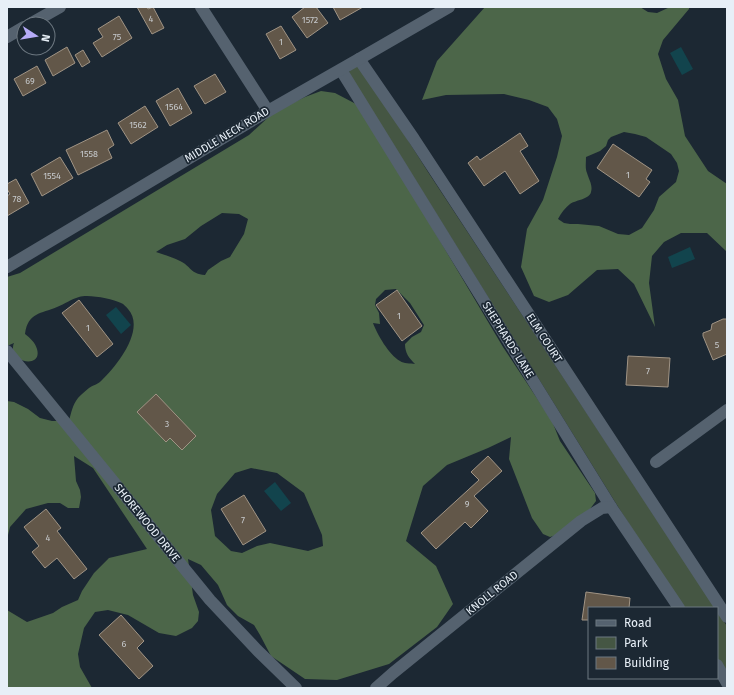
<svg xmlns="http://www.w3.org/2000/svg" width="734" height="695" font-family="'Fira Sans',sans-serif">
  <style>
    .green { fill: #455643 }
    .forest { fill: #4c6649; fill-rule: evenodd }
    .water { fill: #12444d }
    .building { fill: #625749; stroke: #a09485 }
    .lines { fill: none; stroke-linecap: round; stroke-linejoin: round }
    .minor { stroke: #55626f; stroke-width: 12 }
    .secondary { stroke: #55626f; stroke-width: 12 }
    .labels { text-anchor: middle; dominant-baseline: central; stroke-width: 3.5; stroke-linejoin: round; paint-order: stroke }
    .number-label { font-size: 9px; fill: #c6c9cc }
    .street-label { font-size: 11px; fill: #e7eff7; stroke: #1c2833 }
  </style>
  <rect width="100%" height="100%" fill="#1c2833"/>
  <g class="green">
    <path d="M358,66L363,69L428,172L715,608H682L617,505L349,73L350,68Z"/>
    <path d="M717,611L727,626V678L717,662Z"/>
  </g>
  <g class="forest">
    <path d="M485,7H640L648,12L657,13L670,7H689V9L663,40L658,54L666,79L678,100L685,136L708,171L727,184V257L726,251L707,233H681L664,242L652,256L649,283L655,327L634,284L618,269L597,270L568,295L549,302L534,296L521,267L527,229L543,200L557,157L562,136L557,119L548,107L529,100L504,94L446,95L422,100L437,61ZM624,132L635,134L646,137L671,154L677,163L679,171L676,182L659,197L654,210L642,228L629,235L618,234L599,226L578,224H570L564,223L558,219C561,213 565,208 570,204C576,200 590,199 591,192C593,185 589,180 587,173C585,168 586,163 586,157L600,151L606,146L608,140L611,137Z"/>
    <path d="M321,91L335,93L356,104L392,160L503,347L552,421L560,441L595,493L596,501L590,509L559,534L550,537L543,534L532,518L509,459L511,437L488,448L447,465L423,486L406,541L436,566L453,604L437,627L389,664L337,680L305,679L271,656L260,635L254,625L238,616L227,605L218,585L201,565L188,559L193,595L199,612L198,621L192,628L176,636L159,633L128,615L108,610L95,612L84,628L78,654L80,667L92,688H7V610L27,622L53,613L62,607L78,600L82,591L94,573L109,558L147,549L93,468L74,456L76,481L80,490L81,497L79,508H68L60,503H48L26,509L10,527L7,539V401L14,402L28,409L40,418L52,421H69C71,413 73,404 78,398C81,395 85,391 89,388C93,385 99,384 102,380C117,366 146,329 128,309C126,307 124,304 121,303C112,299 89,294 79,297C71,299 65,304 57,307C41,314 28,312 25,334C30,338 35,342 37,349C41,363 26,364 18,358C16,356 13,352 13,349C13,347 13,345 14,343L7,346V277L20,273L249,135L274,112L305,97ZM222,213L239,214L248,219L244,234L230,257L221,261L208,270L205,275C190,274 191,266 180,261C173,257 164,255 156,252L167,245L185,239L201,226ZM396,289L410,303L424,325L421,332L412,337L405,344C405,353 409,358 415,364C410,363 404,364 400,361C389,355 377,334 373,323L380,324L379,313L375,305L376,299L385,290ZM251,468L277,473L304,493L322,535L323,546L308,551L270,543L257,546L242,553L231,551L215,536L211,510L217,494L235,473Z"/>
  </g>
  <g class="water">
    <path d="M681,47L693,69L682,75L670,53Z"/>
    <path d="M690,247L695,259L672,268L668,257Z"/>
    <path d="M116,307L131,325L121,334L106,315Z"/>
    <path d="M275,482L291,503L281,511L264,491Z"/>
  </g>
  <g class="building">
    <path d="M137,7H147L148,9L153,7L164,28L152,34Z"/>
    <path d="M305,7H316L328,23L307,38L292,17Z"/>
    <path d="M333,7H363L340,20Z"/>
    <path d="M119,16L132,38L102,57L93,43L103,37L98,29Z"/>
    <path d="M281,26L296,50L280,59L266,34Z"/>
    <path d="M67,47L75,63L53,76L45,60Z"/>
    <path d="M83,50L90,62L82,67L75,55Z"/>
    <path d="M37,66L46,83L23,96L14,79Z"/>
    <path d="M215,74L226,92L205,104L194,86Z"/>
    <path d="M178,88L192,113L170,126L156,101Z"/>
    <path d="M145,106L158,127L131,144L118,123Z"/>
    <path d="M107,130L114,145L108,149L112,158L78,175L66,150Z"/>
    <path d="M520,133L528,146L520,151L539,181L520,194L505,171L484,186L468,163L477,156L480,160Z"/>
    <path d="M613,144L652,170L646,179L650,182L639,197L597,168Z"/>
    <path d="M60,157L73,178L42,196L31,174Z"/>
    <path d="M16,179L29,203L7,216V196L10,194L7,189V184Z"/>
    <path d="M397,290L422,326L402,341L376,305Z"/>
    <path d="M79,300L113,344L97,357L62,313Z"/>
    <path d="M723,319H727V354L713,360L703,336V333L711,330L712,324Z"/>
    <path d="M628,356L670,358L668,387L626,385Z"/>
    <path d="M156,394L196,436L182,450L170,438L166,442L137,412Z"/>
    <path d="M488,456L502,471L474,496L488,511L471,528L465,522L436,549L421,533L479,480L471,472Z"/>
    <path d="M244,495L266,531L243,545L221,509Z"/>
    <path d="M46,509L61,528L57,531L87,569L74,579L57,558L45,568L32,552L39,546L24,527Z"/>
    <path d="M586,592L630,598L629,608H589V620H582Z"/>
    <path d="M121,615L144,641L137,648L153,666L139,679L99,635Z"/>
  </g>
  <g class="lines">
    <g class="minor">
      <path d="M201,7L268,111"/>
      <path d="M30,24L60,7"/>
      <path d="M7,37L24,27"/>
      <path d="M359,59L414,139L727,617"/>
      <path d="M341,70L611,507L679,608"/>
      <path d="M7,351L210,600L257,650L296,688"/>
      <path d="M656,462L727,410"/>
      <path d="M717,665L727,683"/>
      <path d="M376,688L393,673L581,521L602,508L611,507"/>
    </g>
    <path class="secondary" d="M7,267L268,111L359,59L449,7"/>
  </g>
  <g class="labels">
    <g class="number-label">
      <text x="151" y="19">4</text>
      <text x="310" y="20">1572</text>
      <text x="117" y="37">75</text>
      <text x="281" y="42">1</text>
      <text x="30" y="81">69</text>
      <text x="174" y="107">1564</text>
      <text x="138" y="125">1562</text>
      <text x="89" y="154">1558</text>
      <text x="628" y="175">1</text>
      <text x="52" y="176">1554</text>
      <text x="17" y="199">78</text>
      <text x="399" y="316">1</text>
      <text x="88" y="328">1</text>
      <text x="717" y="345">5</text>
      <text x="648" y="371">7</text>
      <text x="167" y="424">3</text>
      <text x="467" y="504">9</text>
      <text x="243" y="520">7</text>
      <text x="48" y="538">4</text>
      <text x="124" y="644">6</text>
    </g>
    <g class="street-label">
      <text transform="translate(227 135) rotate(-31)">MIDDLE NECK ROAD</text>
      <text transform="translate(544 338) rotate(57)">ELM COURT</text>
      <text transform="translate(508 340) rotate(58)">SHEPHARDS LANE</text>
      <text transform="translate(147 523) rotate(51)">SHOREWOOD DRIVE</text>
      <text transform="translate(492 593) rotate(-39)">KNOLL ROAD</text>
    </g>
  </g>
  <rect width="734" height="695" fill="none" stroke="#e7eff7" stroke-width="16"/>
  <rect x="588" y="607" width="130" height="72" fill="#1c2833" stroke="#6d7881"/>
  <rect x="596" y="620" width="20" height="6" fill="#55626f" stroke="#6d7881"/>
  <text x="624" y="627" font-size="12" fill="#e7eff7">Road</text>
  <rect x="596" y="637" width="20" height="12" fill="#455643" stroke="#6d7881"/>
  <text x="624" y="647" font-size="12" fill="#e7eff7">Park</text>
  <rect x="596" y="657" width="20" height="12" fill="#625749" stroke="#6d7881"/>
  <text x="624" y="667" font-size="12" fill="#e7eff7">Building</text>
  <g transform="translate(36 36) rotate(102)"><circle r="19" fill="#1c2833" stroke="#6d7881"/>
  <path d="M0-3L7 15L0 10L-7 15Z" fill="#b6abf8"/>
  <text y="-6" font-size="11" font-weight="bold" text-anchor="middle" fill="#e7eff7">N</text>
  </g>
</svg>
